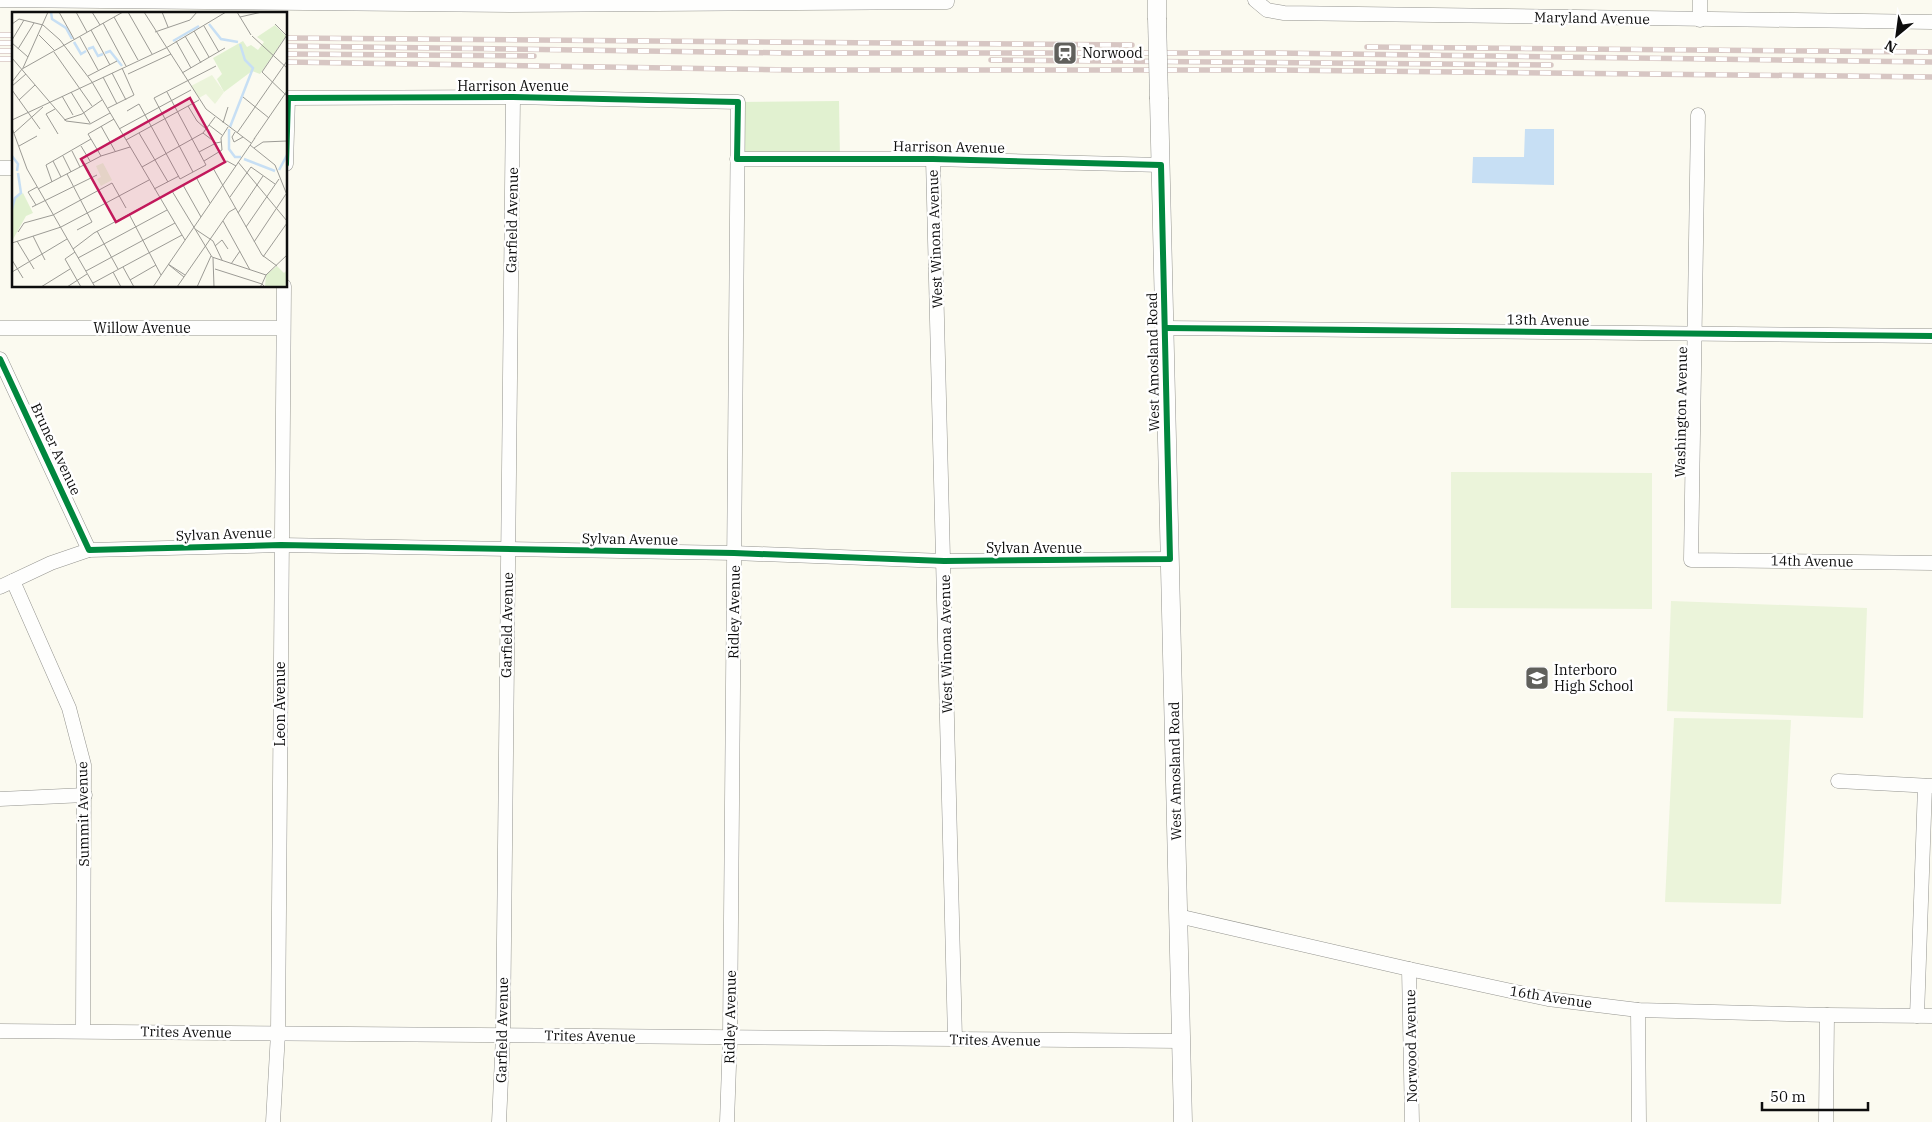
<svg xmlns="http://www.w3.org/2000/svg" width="1932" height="1122" font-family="'IBM Plex Serif',serif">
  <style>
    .green { fill: #e1f1d0 }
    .pitch { fill: #ebf4da }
    .water { fill: #c7dff4 }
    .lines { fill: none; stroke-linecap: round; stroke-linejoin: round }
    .minor-casing { stroke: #94948f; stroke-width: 15 }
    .tertiary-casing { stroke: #94948f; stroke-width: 19 }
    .minor { stroke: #fefefd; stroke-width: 14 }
    .tertiary { stroke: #fefefd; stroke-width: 18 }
    .rail-casing { stroke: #d7c6c3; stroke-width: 5.5 }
    .rail { stroke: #fff; stroke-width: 4; stroke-dasharray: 11; stroke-linecap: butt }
    .tertiary-bridge-casing { stroke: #94948f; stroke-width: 19; stroke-linecap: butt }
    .tertiary-bridge { stroke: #fefefd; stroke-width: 18 }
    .cycleway-casing { stroke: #fff; stroke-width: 9 }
    .cycleway { stroke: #00873e; stroke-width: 6 }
    .labels { text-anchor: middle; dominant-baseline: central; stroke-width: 5; stroke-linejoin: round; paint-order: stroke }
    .street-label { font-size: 14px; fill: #0d0d0d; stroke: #fff }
    .poi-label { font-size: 14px; fill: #0d0d0d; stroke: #fff; text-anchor: start }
    .inset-river { fill: none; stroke: #c7dff4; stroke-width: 2.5 }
    .inset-road { fill: none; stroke: #9c9b95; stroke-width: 1 }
    .view { fill: #c2185b; fill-opacity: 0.15; stroke: #c2185b; stroke-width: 2.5 }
    .inset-edge { fill: none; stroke: #0d0d0d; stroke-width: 2.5 }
  </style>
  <rect width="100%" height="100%" fill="#fbfaf0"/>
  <path class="green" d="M839,101L840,159H737L738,102Z"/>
  <g class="pitch">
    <path d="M1451,472L1652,473V609L1451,608Z"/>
    <path d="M1671,601L1867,608L1863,718L1667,711Z"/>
    <path d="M1674,718L1791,720L1781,904L1665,902Z"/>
  </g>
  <path class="water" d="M1525,129H1554V185L1472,183L1473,157H1524Z"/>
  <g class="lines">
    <g class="minor-casing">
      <g id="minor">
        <path d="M0,0L512,5L947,2V0"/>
        <path d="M1255,0L1267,10L1284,13L1932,22"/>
        <path d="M1700,20V0"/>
        <path d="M1698,115L1691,560L1932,563"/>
        <path d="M737,159H933L1161,165"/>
        <path d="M933,159L955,1039"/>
        <path d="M286,164L288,98L513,97L738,102L730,1037L727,1122"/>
        <path d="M0,168H14"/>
        <path d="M0,328H283"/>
        <path d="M1165,328L1932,336"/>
        <path d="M0,359L89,550"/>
        <path d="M13,581L69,708L84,765L83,1030"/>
        <path d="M0,587L51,563L89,550L281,545L734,553L944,561L1170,559"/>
        <path d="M1838,781L1932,786"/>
        <path d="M0,799L85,795"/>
        <path d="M1178,916L1409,969L1548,999L1638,1010L1827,1015L1932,1016"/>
        <path d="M1409,969L1412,1122"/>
        <path d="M1638,1010L1639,1122"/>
        <path d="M1917,1016L1925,786"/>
        <path d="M0,1031L1181,1041"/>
        <path d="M273,1122L278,1033L284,286"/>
        <path d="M499,1122L503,1035L513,97"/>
        <path d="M1826,1122L1827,1015"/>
      </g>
    </g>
    <g class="tertiary-casing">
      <g id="tertiary">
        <path d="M1157,0V18"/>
        <path d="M1159,99L1183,1122"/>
      </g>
    </g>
    <use href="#minor" class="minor"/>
    <use href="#tertiary" class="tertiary"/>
    <g class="rail-casing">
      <g id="rail">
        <path d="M0,35H14"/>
        <path d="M286,38L1132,45"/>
        <path d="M0,43H14"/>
        <path d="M286,46L789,53H1276L1932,62"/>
        <path d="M1367,47L1932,52"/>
        <path d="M0,51H14"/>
        <path d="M286,54L534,56"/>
        <path d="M0,59H14"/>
        <path d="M991,60L1551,65"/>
        <path d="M286,62L791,70H1275L1932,77"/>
      </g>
    </g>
    <use href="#rail" class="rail"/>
    <g class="tertiary-bridge-casing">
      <path id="tertiary-bridge" d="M1157,18L1159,99"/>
    </g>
    <use href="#tertiary-bridge" class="tertiary-bridge"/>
    <g class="cycleway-casing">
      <g id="cycleway">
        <path d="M1165,328L1932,336"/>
        <path d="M0,359L89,550L281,545L734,553L944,561L1170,559L1161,165L933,159H737L738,102L513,97L288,98L286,164"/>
      </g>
    </g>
    <use href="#cycleway" class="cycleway"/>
  </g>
  <defs>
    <g id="station-square" transform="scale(1.25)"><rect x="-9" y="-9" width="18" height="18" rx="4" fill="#60605c" stroke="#fff"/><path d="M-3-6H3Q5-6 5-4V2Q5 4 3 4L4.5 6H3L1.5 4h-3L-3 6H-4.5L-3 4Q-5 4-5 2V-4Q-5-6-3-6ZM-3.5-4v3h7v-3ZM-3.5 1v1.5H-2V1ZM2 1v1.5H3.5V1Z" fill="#fff"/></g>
    <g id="school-square" transform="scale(1.25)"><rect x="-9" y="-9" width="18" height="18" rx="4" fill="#60605c" stroke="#fff"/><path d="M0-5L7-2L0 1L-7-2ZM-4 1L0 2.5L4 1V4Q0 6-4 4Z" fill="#fff"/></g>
  </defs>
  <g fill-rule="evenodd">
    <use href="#station-square" x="1065" y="53"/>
    <use href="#school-square" x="1537" y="678"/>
  </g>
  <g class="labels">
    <g class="street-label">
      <text transform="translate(1592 18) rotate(1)">Maryland Avenue</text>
      <text x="513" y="86">Harrison Avenue</text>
      <text transform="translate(949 147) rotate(1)">Harrison Avenue</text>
      <text transform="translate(512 220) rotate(-89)">Garfield Avenue</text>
      <text transform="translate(935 239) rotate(-92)">West Winona Avenue</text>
      <text transform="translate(1548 320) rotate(1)">13th Avenue</text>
      <text x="142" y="328">Willow Avenue</text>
      <text transform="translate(1153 362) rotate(-91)">West Amosland Road</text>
      <text transform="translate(1681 412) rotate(-89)">Washington Avenue</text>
      <text transform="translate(56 449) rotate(65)">Bruner Avenue</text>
      <text transform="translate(224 534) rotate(-2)">Sylvan Avenue</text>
      <text transform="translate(630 539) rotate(1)">Sylvan Avenue</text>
      <text x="1034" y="548">Sylvan Avenue</text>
      <text transform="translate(1812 561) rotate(1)">14th Avenue</text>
      <text transform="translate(734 612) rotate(-89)">Ridley Avenue</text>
      <text transform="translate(507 625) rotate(-89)">Garfield Avenue</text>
      <text transform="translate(946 644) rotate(-91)">West Winona Avenue</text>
      <text transform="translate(280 704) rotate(-90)">Leon Avenue</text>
      <text transform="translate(1175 771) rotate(-91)">West Amosland Road</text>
      <text transform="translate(83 814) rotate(-91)">Summit Avenue</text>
      <text transform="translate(1551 997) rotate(9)">16th Avenue</text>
      <text transform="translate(730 1017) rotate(-89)">Ridley Avenue</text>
      <text transform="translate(502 1030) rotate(-89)">Garfield Avenue</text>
      <text transform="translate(186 1032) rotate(1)">Trites Avenue</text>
      <text transform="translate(590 1036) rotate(1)">Trites Avenue</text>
      <text transform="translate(995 1040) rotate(1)">Trites Avenue</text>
      <text transform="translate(1411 1046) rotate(-91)">Norwood Avenue</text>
    </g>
    <g class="poi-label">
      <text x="1082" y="53">Norwood</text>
      <text x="1554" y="670">Interboro<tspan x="1554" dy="16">High School</tspan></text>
    </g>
  </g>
  <g transform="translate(12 12)">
    <rect width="275" height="275" fill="#fbfaf0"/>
    <path d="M263,13L274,24L248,62L240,59L212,80L205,67L210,62L201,46L231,29L235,35L239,33L246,38L252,30L245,25ZM11,181L21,201L14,204L0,229V197L3,187ZM265,254L272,261L275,258V275H253L254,263Z" fill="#e1f1d0"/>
    <path d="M200,63L212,80L203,92L194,82L187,86L179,74ZM91,151L100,168L89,174L85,167L89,165L84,154Z" fill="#ebf4da"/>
    <path class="inset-river" d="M39,0L40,7L54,16L60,27M197,12L209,27L226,30M161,29L187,14M62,30L69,42L74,39M76,37L81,35L86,44L91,42M93,41L98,39L110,54M218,115L241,56L233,48L228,32M217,117V137L223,145H229M0,144L6,152L5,159M232,147L263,159M267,158L275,143M0,197L3,186L9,181L6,161"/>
    <path class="inset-road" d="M47,0L62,27M64,0L75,20M80,0L88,13M116,0L140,42M132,0L194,97L239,131M150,0L156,15M225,0L239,23M102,5L126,48M228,5L250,0M91,11L114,54M0,12L7,7L31,13L48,28L80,70L173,228M263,12L275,24M192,14L207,40M79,18L98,53M182,19L197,45M143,20L178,8L185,0M27,23L43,39M275,23L250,60L275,84M173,24L189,51M240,24L275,56M68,25L86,58M0,28L12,8M164,29L179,56M0,31L16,45M6,37L22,11M42,40L80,94M0,46L54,109L78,112L98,101M11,56L36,0M100,61L114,88M170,61L213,36M116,62L159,42M76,64L105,49M91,65L105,92M0,70L10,57L111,0M0,74L14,62M0,78L28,117M59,80L78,111M50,84L61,103M231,85L257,106M7,88L23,73M176,94L185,109L194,117M96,96L122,83L110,56M43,97L34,102L46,122M115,99L127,92L168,167L194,153L155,80M0,108L154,36L214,0M52,108L70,102L90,88M211,111L216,95M197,113L210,123M89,114L103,139M0,116L15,157L83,275M107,117L179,78M223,120L220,125L222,130L231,125M2,121L31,95M127,121L156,170M191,121L204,131L209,130M225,121L275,49M242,127L275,79M114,128L187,88M238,133L263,153L275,183M7,134L25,124M69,134L78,149M242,136L251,130L275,129M60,139L68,155M187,140L204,131M51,144L59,160M89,144L76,122L102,107M41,149L49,165M192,149L210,138L209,126L216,115M226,150L275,209M73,152L80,166M224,154L215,149L160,179L200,245L254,263M130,155L191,121L203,105M201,156L250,243L265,254M181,160L142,86L204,54M55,162L80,210L65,218M184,165L198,191M40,170L34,153L79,127M171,173L189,205M26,177L89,144L118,135M142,177L167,164M218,185L239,155L263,172M24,193L16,180L25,175M20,195L85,163M226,201L251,164M117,202L149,263M211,209L238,258M234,215L267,167M183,217L201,229L210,248M85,219L106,257M6,220L12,211L41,203L100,171L114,196M21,224L33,248M5,229L22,257M242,230L274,182M0,231L49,215L137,168M203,234L210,228L216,237M61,237L82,221L142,189M63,240L53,247L69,275M251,245L275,211M66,246L155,198M201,246L202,275M0,248L11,266M156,252L173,263M219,252L228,239M157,253L172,265M111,255L122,275M203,257L250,272L248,275M74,259L163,211M0,260L55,227M101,260L109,275M118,268L144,253M81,271L170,223M29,275L58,257M55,275L75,262M141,275L243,126M165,275L217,200L224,196M185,275L199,244M253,275L250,272L254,263L275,243"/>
    <path class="view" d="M178,86L213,150L104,210L69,147Z"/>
    <rect width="275" height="275" class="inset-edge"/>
  </g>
  <g transform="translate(1897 35) rotate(209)" stroke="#ffffff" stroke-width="4" paint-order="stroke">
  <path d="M0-4L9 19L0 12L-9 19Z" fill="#0d0d0d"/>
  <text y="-8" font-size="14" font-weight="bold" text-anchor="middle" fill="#0d0d0d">N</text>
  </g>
  <path d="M1762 1102v8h106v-8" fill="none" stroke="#0d0d0d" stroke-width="2.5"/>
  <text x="1770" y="1102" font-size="15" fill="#0d0d0d" stroke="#ffffff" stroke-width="4" paint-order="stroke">50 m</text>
</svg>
